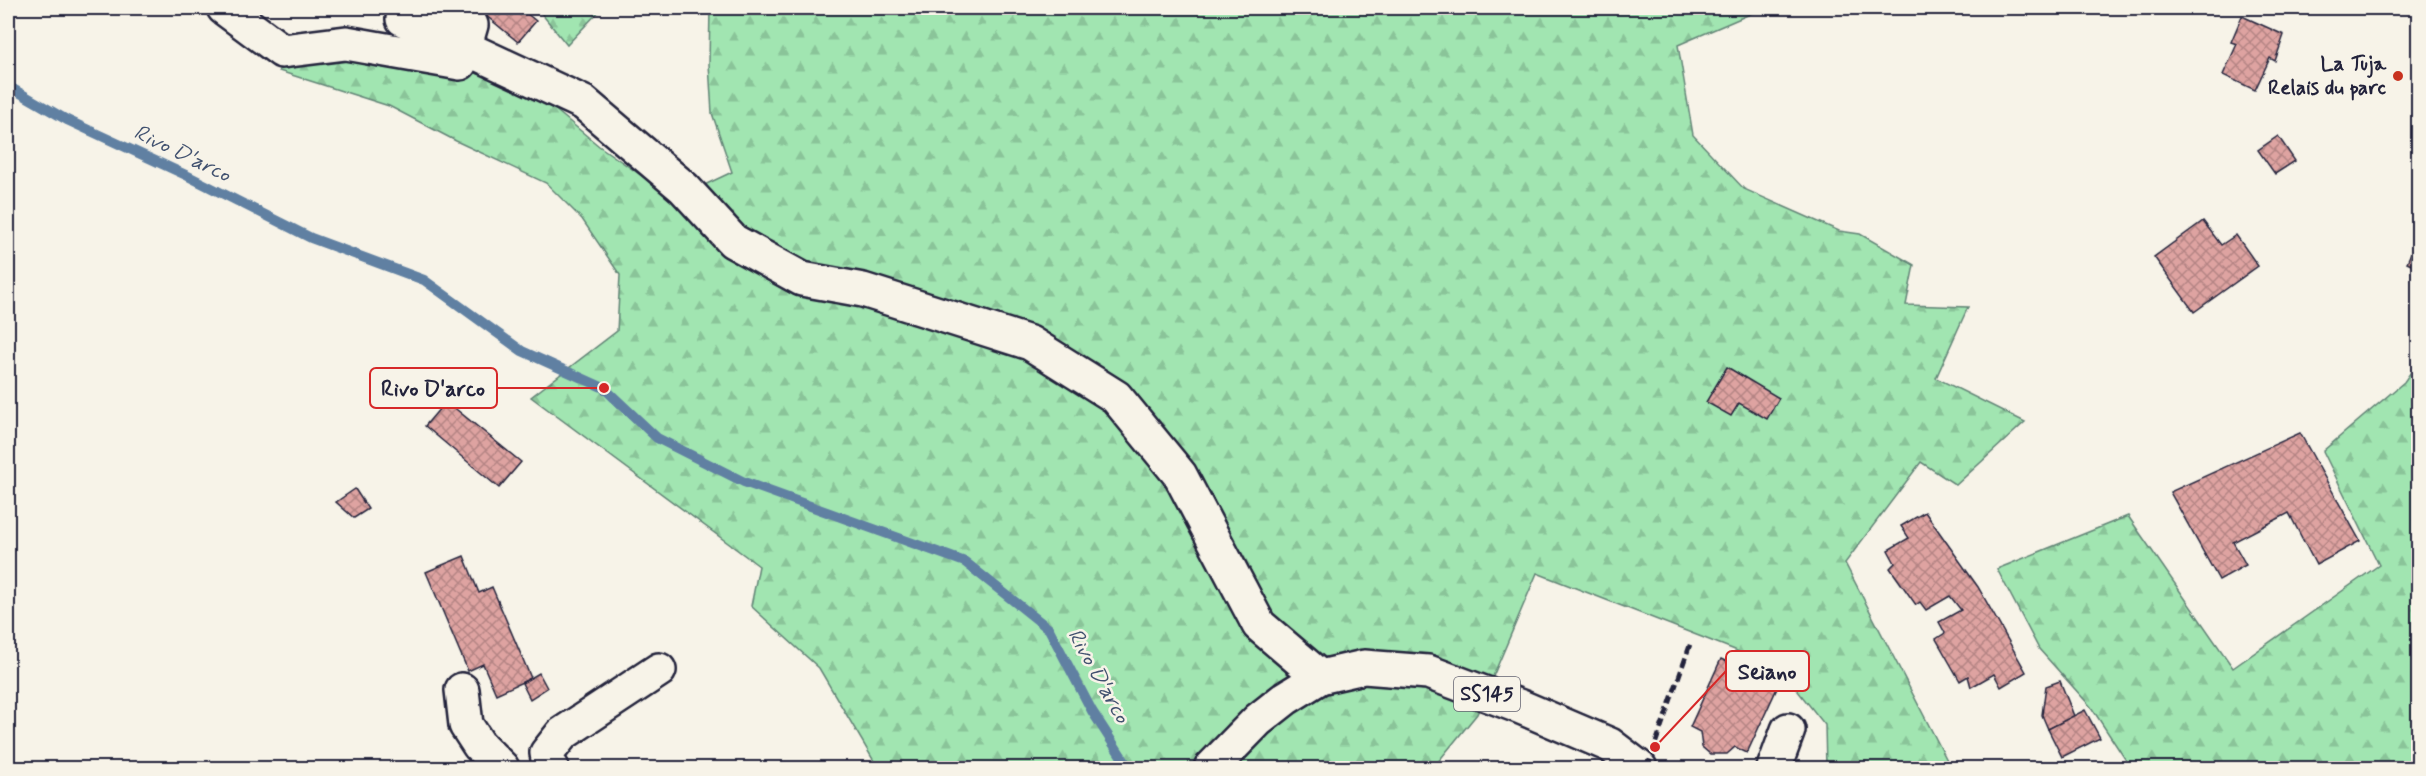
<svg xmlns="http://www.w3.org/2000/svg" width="2426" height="776" font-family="Mynerve,sans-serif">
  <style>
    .forest { fill: url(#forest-firs); stroke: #628476; stroke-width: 1.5 }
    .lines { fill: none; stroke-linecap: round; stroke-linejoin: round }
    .stream { stroke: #6080a2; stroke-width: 10 }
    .building { fill: url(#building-cross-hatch); stroke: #22223b; stroke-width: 1.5 }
    .minor-casing { stroke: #22223b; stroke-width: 38 }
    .major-casing { stroke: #22223b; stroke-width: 38 }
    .minor { stroke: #f7f3e8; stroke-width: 33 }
    .major { stroke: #f7f3e8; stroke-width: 33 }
    .rail { stroke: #22223b; stroke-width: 4.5; stroke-dasharray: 9 4.5; stroke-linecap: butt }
    .poi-dot { fill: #c8321e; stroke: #f7f3e8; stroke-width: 2 }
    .labels { text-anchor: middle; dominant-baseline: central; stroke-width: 5; stroke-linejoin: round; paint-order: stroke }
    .shield { fill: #f7f3e8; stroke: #62616f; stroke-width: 1.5 }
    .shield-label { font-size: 20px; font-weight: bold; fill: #22223b }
    .poi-label { font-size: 21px; font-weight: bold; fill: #22223b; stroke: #f7f3e8; text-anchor: end }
    .water-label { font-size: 22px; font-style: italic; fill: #41516f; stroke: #f7f3e8 }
    .leader { fill: none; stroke: #d62828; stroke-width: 2 }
    .callout-dot { fill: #d62828; stroke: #f7f3e8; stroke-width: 2 }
    .callout { fill: #f7f3e8; stroke: #d62828; stroke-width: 2 }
    .callout-label { font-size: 22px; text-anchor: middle; font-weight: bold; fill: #22223b }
  </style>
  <defs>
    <pattern id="forest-firs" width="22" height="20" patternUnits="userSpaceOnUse" patternTransform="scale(1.5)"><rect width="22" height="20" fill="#a1e5b1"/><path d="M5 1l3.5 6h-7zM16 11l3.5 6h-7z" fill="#8ac499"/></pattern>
    <pattern id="building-cross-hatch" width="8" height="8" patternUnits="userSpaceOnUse" patternTransform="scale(1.5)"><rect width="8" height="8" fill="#dea3a1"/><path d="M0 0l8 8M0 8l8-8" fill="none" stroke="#b48484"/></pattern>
  </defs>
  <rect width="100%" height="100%" fill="#f7f3e8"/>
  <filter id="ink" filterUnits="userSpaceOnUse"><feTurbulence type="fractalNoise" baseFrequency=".0167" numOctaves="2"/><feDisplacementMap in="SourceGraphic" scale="12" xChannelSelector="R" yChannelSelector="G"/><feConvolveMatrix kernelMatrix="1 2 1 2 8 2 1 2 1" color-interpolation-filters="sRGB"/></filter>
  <g filter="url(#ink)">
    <g class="forest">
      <path d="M537,8H602L567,45Z"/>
      <path d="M710,8H1764L1678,45L1693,135L1744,189L1839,231L1860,234L1914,265L1906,305L1968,307L1936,378L2025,422L1956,485L1921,462L1845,563L1951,768H1826L1825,725L1790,681L1735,650L1537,573L1477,714L1433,768H878L819,668L751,606L759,566L531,397L617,331L620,275L582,219L546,183L456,141L389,106L279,71L282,51L346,43L517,78L599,146L675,199L732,172L712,113L709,64Z"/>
      <path d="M2418,362V768H2131L2091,707L2039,649L1997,569L2128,516L2233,668L2379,565L2323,451L2404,382Z"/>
    </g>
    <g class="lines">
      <path class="stream" d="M8,86L67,120L188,176L311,238L424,280L522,351L604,388L657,438L744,482L965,562L1049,629L1092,711L1129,768"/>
    </g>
    <g class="building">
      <path d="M490,8H520L536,21L518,42L484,14Z"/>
      <path d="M2242,16L2284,35L2275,61L2270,58L2255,90L2223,75L2237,44L2231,42Z"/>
      <path d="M2278,136L2295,161L2275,174L2258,150Z"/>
      <path d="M2203,221L2221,245L2236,235L2258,266L2194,312L2154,257Z"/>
      <path d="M2418,237V267L2407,262Z"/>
      <path d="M1727,367L1779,398L1767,419L1739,403L1731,416L1706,402Z"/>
      <path d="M446,401L521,462L499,488L425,426Z"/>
      <path d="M2300,433L2360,541L2316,565L2289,513L2233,542L2246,565L2219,580L2170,492Z"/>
      <path d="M355,489L368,509L354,518L336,502Z"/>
      <path d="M1925,512L1978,587L2026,672L2001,687L1994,674L1971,687L1968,676L1960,681L1936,639L1945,633L1939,622L1961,610L1950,596L1926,610L1920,602L1916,605L1890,568L1895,563L1888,550L1909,538L1901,526Z"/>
      <path d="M464,556L479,593L492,587L531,678L496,694L483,664L468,671L426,572Z"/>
      <path d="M1721,659L1778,686L1747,753L1735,747L1727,754H1710L1702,747L1700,732L1690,727Z"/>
      <path d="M539,673L547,688L530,699L522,683Z"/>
      <path d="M2060,681L2074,716L2048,729L2042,715L2046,686Z"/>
      <path d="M2085,710L2100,738L2062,757L2048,729Z"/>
    </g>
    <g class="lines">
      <g class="minor-casing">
        <g id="minor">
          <path d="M224,8L282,51L346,43L460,63L471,25L436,8"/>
          <path d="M403,19L584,103L684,188L733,241L802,279L863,290L1030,343L1116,397L1180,475L1259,625L1320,677"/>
          <path d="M462,690L466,725L479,745L502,768"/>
          <path d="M552,768L549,765L547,753L562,734L659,670"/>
          <path d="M1774,768L1788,730"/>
        </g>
      </g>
      <g class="major-casing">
        <path id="major" d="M1211,768L1258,720L1286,698L1320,677L1364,667L1428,672L1521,707L1610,745L1640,768"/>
      </g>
      <use href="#minor" class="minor"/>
      <use href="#major" class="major"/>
      <path class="rail" d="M1647,768L1691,642"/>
    </g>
  </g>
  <circle class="poi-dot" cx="2398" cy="76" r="6"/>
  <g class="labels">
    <rect class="shield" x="1454" y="677" width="66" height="34" rx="4.5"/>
    <g class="shield-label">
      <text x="1487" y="694">SS145</text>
    </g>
    <g class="poi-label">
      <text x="2386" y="64">La Tuja<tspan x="2386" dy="24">Relais du parc</tspan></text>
    </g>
    <g class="water-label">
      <text transform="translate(182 154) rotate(26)">Rivo D'arco</text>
      <text transform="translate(1098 676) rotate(61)">Rivo D'arco</text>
    </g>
  </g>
  <path class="leader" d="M604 388L497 388M1655 747L1726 671"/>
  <g class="callout-dot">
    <circle cx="604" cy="388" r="6"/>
    <circle cx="1655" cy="747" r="6"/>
  </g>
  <g class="callout">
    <rect x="370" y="368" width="127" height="40" rx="6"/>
    <rect x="1726" y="651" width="83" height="40" rx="6"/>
  </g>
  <g class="callout-label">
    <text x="433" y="396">Rivo D'arco</text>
    <text x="1767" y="679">Seiano</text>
  </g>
  <rect width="2426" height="776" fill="none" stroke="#f7f3e8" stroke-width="30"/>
  <rect x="15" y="15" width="2396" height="746" fill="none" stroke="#22223b" stroke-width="2" filter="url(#ink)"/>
</svg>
